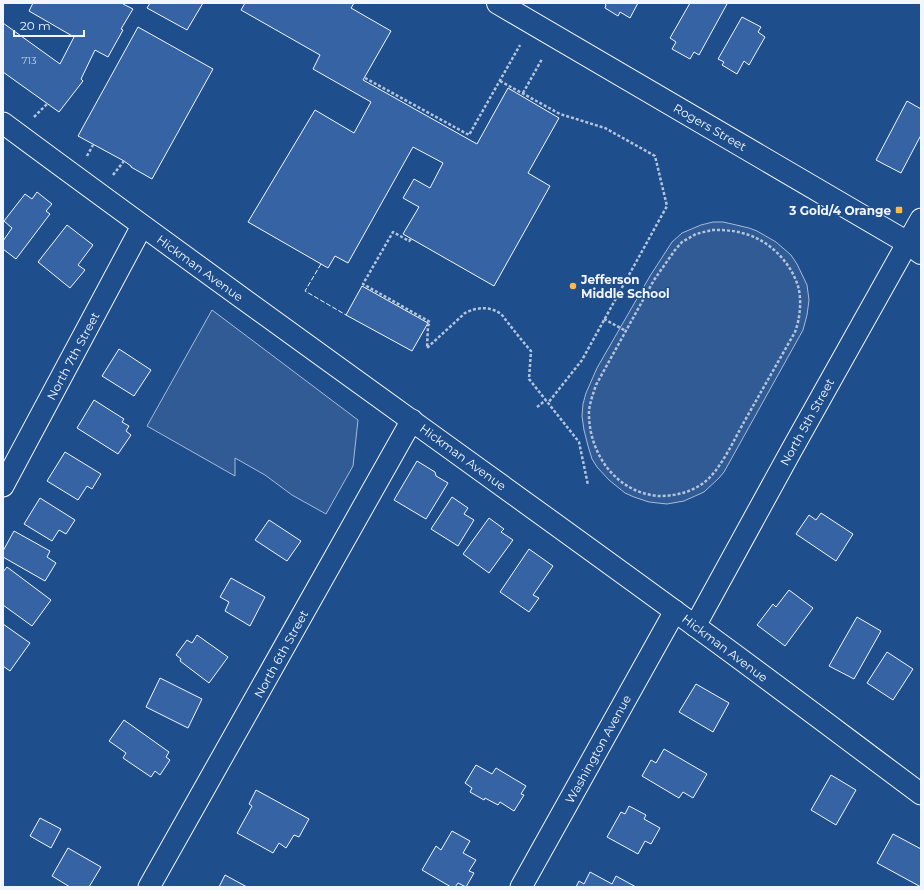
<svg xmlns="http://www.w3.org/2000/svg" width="924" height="890" font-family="Montserrat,sans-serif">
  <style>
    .built { fill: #305b95; stroke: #a8bbd7 }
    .building { fill: #3563a3; stroke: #f2f6ff }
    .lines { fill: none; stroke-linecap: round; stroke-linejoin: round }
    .minor-casing { stroke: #f2f6ff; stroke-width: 23 }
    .tertiary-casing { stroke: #f2f6ff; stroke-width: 24 }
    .path { stroke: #b3c4dc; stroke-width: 2.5; stroke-dasharray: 3 2; stroke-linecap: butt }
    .minor { stroke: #1f4e8c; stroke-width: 21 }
    .tertiary { stroke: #1f4e8c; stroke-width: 22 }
    .fence { stroke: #f2f6ff; stroke-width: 1; stroke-dasharray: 5 2; stroke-linecap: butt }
    .poi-dot { fill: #ffb74d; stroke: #1f4e8c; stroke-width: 1.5 }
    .labels { text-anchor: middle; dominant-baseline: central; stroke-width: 3; stroke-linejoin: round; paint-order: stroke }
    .number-label { font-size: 10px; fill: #c3d1e8 }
    .street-label { font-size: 12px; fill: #f2f6ff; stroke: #1f4e8c }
    .poi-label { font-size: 12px; font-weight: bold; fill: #f2f6ff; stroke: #1f4e8c; text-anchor: end }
  </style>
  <rect width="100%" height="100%" fill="#1f4e8c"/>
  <g class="built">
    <path d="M713,222H723L732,224L749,228L757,231L776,242L791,255L797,264L807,285L809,300L807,315L803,330L724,472L719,478L704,492L684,501L667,504L649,502L634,497L625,493L609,480L597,467L592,459L588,446L584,430L582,416L583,404L586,393L597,368L650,276L672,242L682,233L701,225Z"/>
    <path d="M212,310L358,420L353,466L326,514L292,495L265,475L235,458V476L147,426Z"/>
  </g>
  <g class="building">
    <path d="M33,3H124L123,4L133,9L121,29L123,30L108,57L95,50L81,79L83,81L59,112L3,72V23L60,64L74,37L29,11Z"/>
    <path d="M150,3H203L187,30L147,8Z"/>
    <path d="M245,3H354L351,8L391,31L363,80L477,144L508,88L559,118L528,173L550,186L494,286L403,234L419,207L403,198L414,179L430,188L443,163L413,147L348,263L335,256L328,268L248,222L315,110L354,133L371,102L313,69L320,55L241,10Z"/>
    <path d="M604,3H638L630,18L620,12L618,16L605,8L606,5Z"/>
    <path d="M690,3H725L727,4L699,55L694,52L690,59L672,49L676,42L670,38Z"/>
    <path d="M742,17L761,27L758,32L765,37L749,65L744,61L737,74L722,65L724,62L718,59Z"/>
    <path d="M138,27L213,69L152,179L131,167V166L124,161L78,136Z"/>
    <path d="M907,101L921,109V135L901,173L876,160Z"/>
    <path d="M37,192L52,204L46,211L50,214L16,259L3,249V241L12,228L4,221L25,194L32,199Z"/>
    <path d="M67,225L93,245L78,265L85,270L70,288L38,262Z"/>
    <path d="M362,286L428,323L412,351L346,315Z"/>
    <path d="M119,349L151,370L134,396L102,376Z"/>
    <path d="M94,400L124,419L122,422L129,426L126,431L131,435L118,454L77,428Z"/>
    <path d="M65,452L101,474L92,489L87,486L78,500L47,481Z"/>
    <path d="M417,461L435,472L436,476L448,483L426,519L394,500Z"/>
    <path d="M452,497L468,508L464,514L474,520L458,546L431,529Z"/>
    <path d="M40,498L75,520L66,534L59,530L52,541L24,524Z"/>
    <path d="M821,513L853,534L836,561L796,534L809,515L816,520Z"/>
    <path d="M489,518L504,529L501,532L513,540L489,573L463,554Z"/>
    <path d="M269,520L301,541L287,561L255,540Z"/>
    <path d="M14,531L50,551L47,557L56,563L45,581L3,557V551Z"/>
    <path d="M529,549L553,566L533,595L539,598L529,612L500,592Z"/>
    <path d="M7,567L51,600L32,626L3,605V572Z"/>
    <path d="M231,578L265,597L250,626L225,611L229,602L220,597Z"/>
    <path d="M789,590L813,608L785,646L757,625L773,604L776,607Z"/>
    <path d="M857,617L881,631L854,679L829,666Z"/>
    <path d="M3,624L30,643L10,671L3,666Z"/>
    <path d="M197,635L228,657L209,683L180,661L181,659L176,655L187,640L192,643Z"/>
    <path d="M887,652L913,669L893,700L867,683Z"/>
    <path d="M160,678L202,699L188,728L146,707Z"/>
    <path d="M696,684L729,703L713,732L679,712Z"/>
    <path d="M124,720L169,752L166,757L170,760L160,775L155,771L151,777L123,758L126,753L109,741Z"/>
    <path d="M664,749L707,774L693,798L683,792L679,798L642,776L651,760L656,763Z"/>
    <path d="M476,765L492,774L496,768L526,786L521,794L524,795L514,811L500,802L498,805L485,798L484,800L470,792L472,788L465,783Z"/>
    <path d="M831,775L856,790L836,825L811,810Z"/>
    <path d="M256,790L309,819L299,837L294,835L286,848L279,843L273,853L237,833L252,806L249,804Z"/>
    <path d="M629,806L646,815L644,819L660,828L651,844L645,841L638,854L607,837L621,812L625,814Z"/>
    <path d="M40,818L61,829L51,848L30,836Z"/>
    <path d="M452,831L470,841L463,853L476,860L469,871L474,873L466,887L458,883L455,887H451L422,870L436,846L441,850Z"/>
    <path d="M893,834L921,849V887L877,863Z"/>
    <path d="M68,848L101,867L89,887H70L52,876Z"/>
    <path d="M590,872L612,884L616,876L636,887H576L579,881L584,884Z"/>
    <path d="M225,875L247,887H219Z"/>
  </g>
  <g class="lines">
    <g class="minor-casing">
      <g id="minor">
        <path d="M3,123C229,291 460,454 687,620C766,677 843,736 921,794"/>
        <path d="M3,486L142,226"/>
        <path d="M695,626L791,451L921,219"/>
        <path d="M149,887L412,420"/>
        <path d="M521,887L675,611"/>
      </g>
    </g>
    <g class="tertiary-casing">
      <path id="tertiary" d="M498,3L908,243L921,253"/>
    </g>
    <g class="path">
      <path d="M365,78L469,135L520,45"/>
      <path d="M500,81L560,114L605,128L655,156L667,206L582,360L548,403"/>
      <path d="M523,93L542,59"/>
      <path d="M34,117L47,104"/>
      <path d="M87,156L93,145"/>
      <path d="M113,175L124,161"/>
      <path d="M712,230C722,230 732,230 742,233C768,239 790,261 798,286C802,300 800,319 795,332C778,362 761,392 744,422C734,440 719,473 702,484C689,493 674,496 659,496C616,493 588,453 589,411C590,402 593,394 596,385L654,280L675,250L682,242L696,234Z"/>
      <path d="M411,239L409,241L393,232L363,284L430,322L428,326L427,348L465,313C477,307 490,306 501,314C504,317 506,321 509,324C516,333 523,342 531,351L529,379L579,442L588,485"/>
      <path d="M604,319L626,331"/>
      <path d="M537,407L546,400"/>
    </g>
    <use href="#minor" class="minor"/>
    <use href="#tertiary" class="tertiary"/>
    <path class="fence" d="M321,264L305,291L346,315"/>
  </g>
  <g class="poi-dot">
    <rect x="895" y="206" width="8" height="8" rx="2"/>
    <circle cx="573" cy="286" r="4"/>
  </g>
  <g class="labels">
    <g class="number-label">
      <text x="29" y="60">713</text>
    </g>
    <g class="street-label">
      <text transform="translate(710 127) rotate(30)">Rogers Street</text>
      <text transform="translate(200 268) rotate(36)">Hickman Avenue</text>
      <text transform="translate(73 356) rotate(-62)">North 7th Street</text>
      <text transform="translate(807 422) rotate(-61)">North 5th Street</text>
      <text transform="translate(463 457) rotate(36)">Hickman Avenue</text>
      <text transform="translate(725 648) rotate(37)">Hickman Avenue</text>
      <text transform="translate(281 654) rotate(-61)">North 6th Street</text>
      <text transform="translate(598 749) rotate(-61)">Washington Avenue</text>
    </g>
    <g class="poi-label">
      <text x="891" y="210">3 Gold/4 Orange</text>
      <text x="581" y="279" text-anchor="start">Jefferson<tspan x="581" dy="14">Middle School</tspan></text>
    </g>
  </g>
  <rect width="924" height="890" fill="none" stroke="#f2f6ff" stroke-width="8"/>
  <path d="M14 30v6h70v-6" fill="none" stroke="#f2f6ff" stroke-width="2"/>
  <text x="20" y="30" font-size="12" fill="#f2f6ff" stroke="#1f4e8c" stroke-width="3" paint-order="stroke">20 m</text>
</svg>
